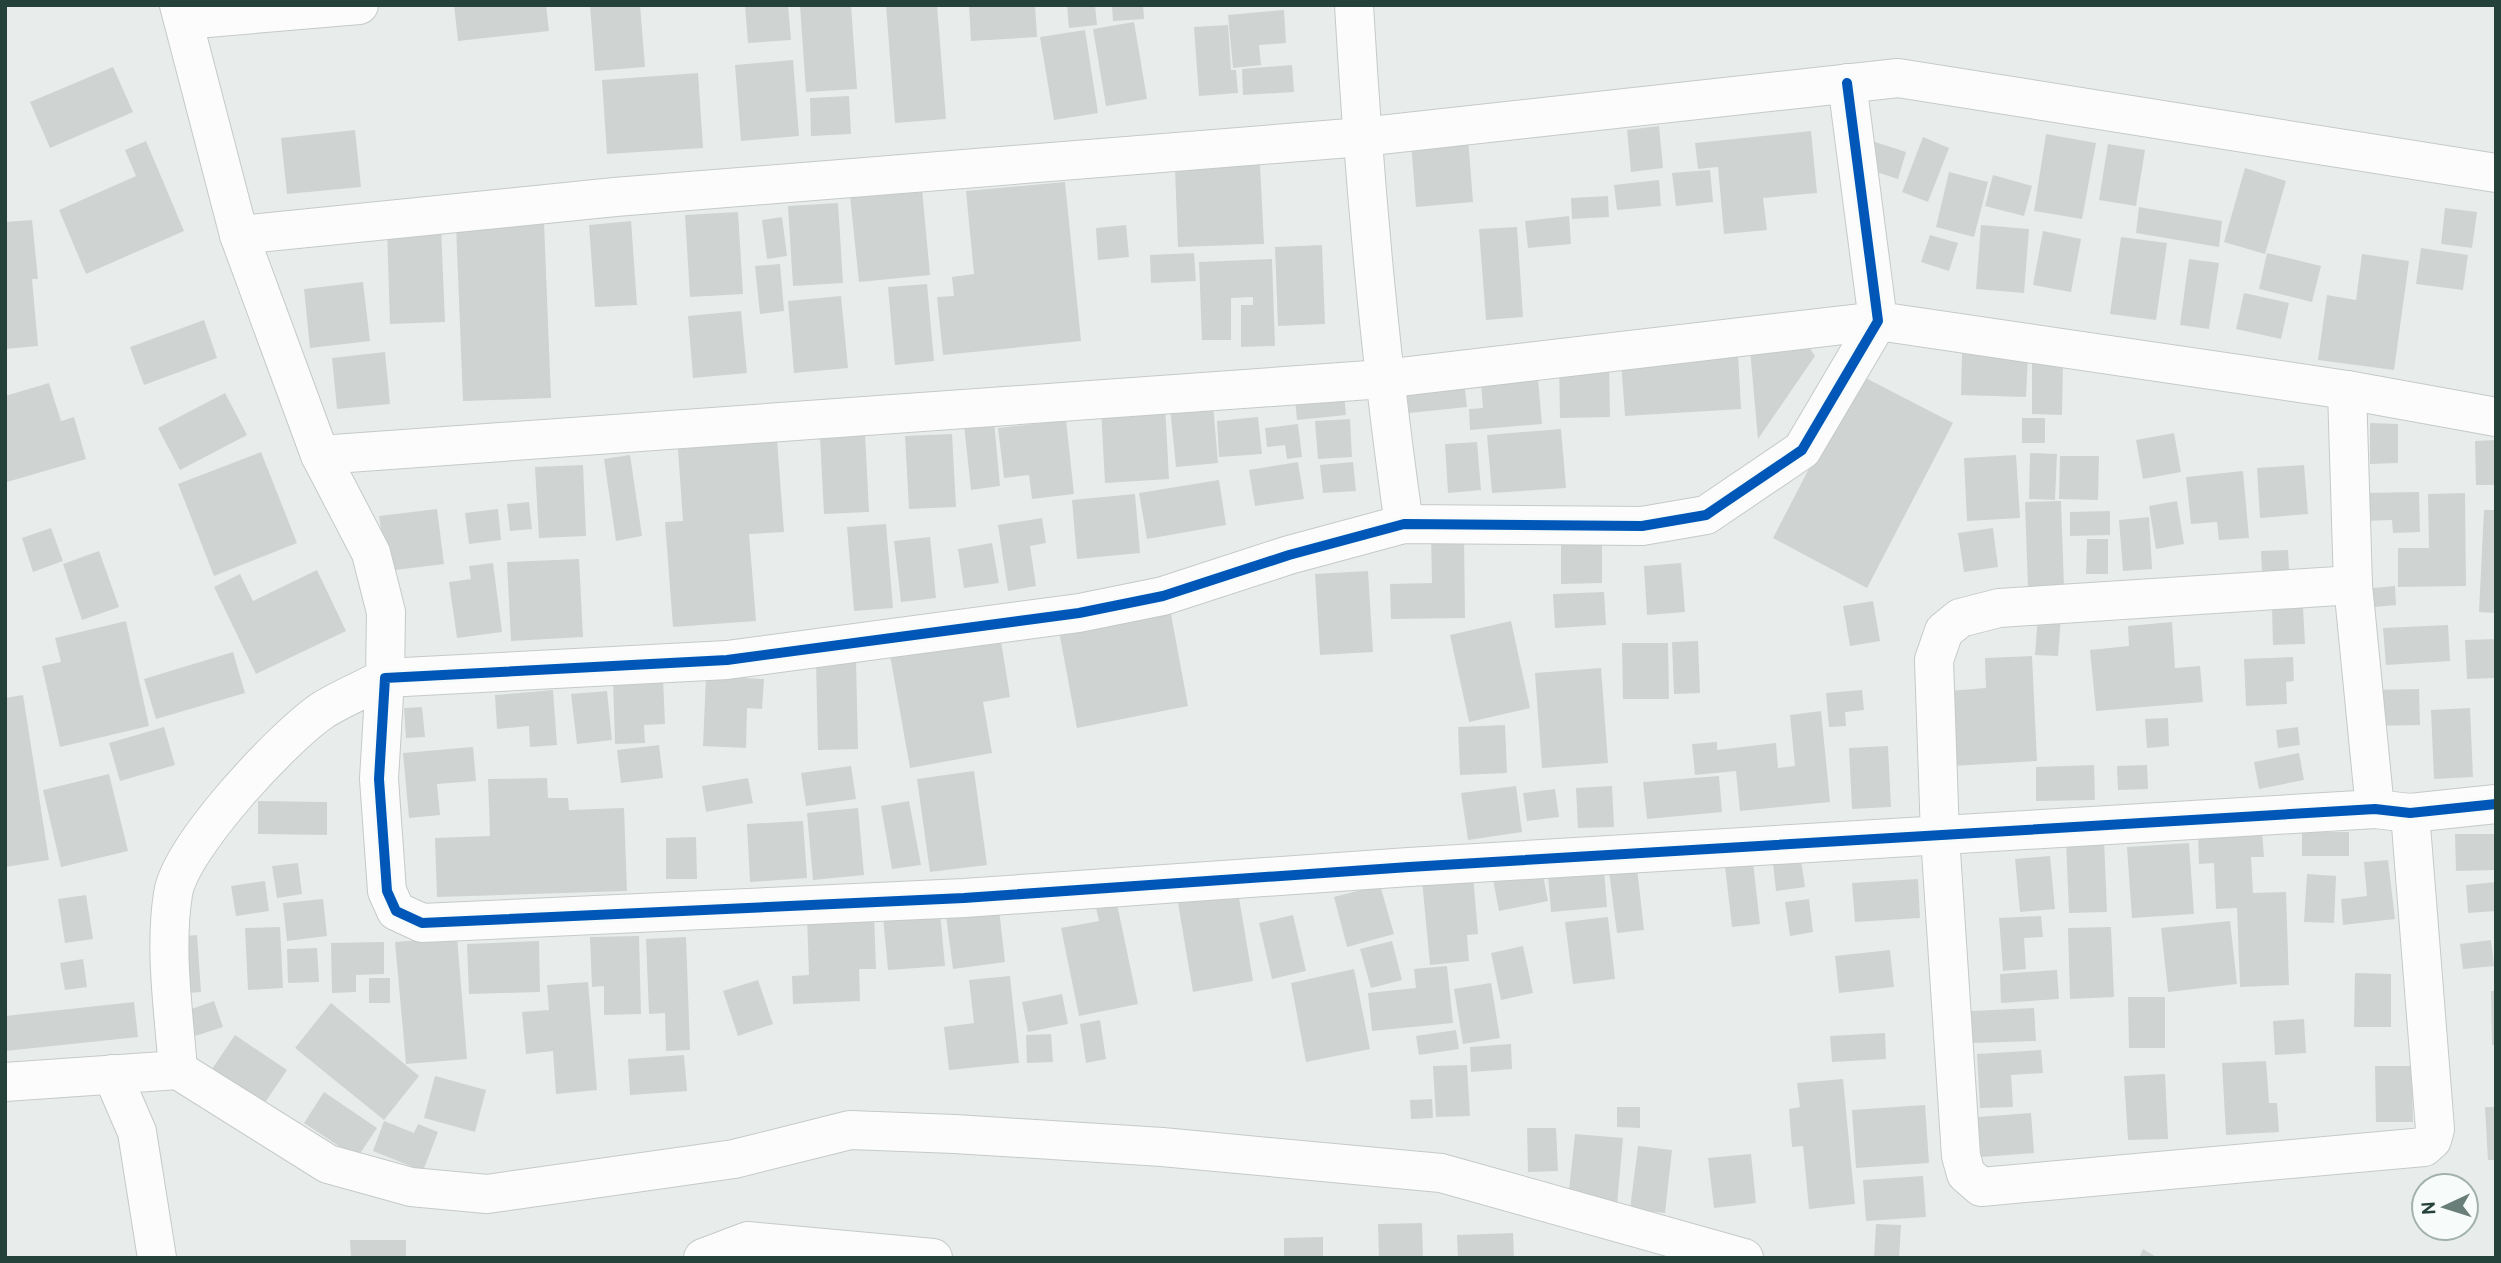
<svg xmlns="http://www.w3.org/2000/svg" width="2501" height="1263" font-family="Overpass,sans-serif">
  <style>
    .building { fill: #cfd4d2 }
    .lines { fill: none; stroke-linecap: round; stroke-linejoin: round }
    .street-casing { stroke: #c5cac8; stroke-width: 40 }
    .street { stroke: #fcfcfc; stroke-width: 38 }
    .cycleway-casing { stroke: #f7fbf9; stroke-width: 15 }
    .cycleway { stroke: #0057b8; stroke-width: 10 }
  </style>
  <rect width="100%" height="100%" fill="#e8edeb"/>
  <g class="building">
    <path d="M454,5H546L549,31L458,41Z"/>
    <path d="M590,5H640L645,67L595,71Z"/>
    <path d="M745,5H788L791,40L748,43Z"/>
    <path d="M800,5H851L857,89L806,92Z"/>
    <path d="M886,5H937L946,119L895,123Z"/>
    <path d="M969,5H1035L1037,37L971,41Z"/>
    <path d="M1067,5H1095L1097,25L1069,28Z"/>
    <path d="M1112,5H1143L1144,19L1113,21Z"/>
    <path d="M1284,10L1286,43L1259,45L1261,65L1233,68L1228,15Z"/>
    <path d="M1134,22L1147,99L1106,106L1093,29Z"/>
    <path d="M1228,25L1231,70H1236L1238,93L1199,96L1194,27Z"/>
    <path d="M1085,30L1098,113L1054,120L1040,37Z"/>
    <path d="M793,60L799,136L741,141L735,65Z"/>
    <path d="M1292,65L1294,92L1243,95L1242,69Z"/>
    <path d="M113,67L133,112L50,148L30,102Z"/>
    <path d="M698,73L703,148L607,154L602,80Z"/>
    <path d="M849,96L851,134L811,136L810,98Z"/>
    <path d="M1659,126L1663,168L1631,172L1627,130Z"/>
    <path d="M355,130L361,187L287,194L281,138Z"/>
    <path d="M1811,131L1817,193L1763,198L1767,230L1724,234L1718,167L1698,169L1695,143Z"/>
    <path d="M2046,134L2096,143L2082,219L2034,211Z"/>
    <path d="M1923,137L1949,148L1928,202L1902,192Z"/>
    <path d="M1468,138L1473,202L1416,207L1411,142Z"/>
    <path d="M1869,140L1906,152L1898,179L1861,167Z"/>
    <path d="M146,141L184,231L86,274L59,210L136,176L125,150Z"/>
    <path d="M2108,144L2145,150L2136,206L2099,200Z"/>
    <path d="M1260,165L1264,244L1178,247L1175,169Z"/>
    <path d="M2245,168L2286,181L2265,254L2224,242Z"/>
    <path d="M1710,170L1713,202L1676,206L1672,173Z"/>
    <path d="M1949,172L1988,182L1974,237L1936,227Z"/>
    <path d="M1993,175L2032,186L2024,216L1985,206Z"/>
    <path d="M1659,180L1661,206L1617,210L1614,185Z"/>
    <path d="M1065,182L1081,341L943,355L937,297L954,296L952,277L974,274L966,191Z"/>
    <path d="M922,189L930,275L859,282L850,196Z"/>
    <path d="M1608,196L1609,217L1572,219L1571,198Z"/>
    <path d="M838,203L843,283L793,286L788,206Z"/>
    <path d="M2139,207L2222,221L2219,247L2136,233Z"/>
    <path d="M2445,208L2477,212L2472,248L2441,244Z"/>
    <path d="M738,212L743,294L690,297L685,215Z"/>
    <path d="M1569,216L1571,244L1528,248L1525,221Z"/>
    <path d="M782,217L787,256L767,259L762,220Z"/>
    <path d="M32,220L38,279H32L38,346L5,349V222Z"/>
    <path d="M631,221L637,305L595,307L589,225Z"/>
    <path d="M544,222L551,398L463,401L456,225Z"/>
    <path d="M1126,225L1129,257L1098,260L1096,228Z"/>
    <path d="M1981,225L2029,229L2024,293L1976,289Z"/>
    <path d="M441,227L445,322L390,324L387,230Z"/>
    <path d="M1517,227L1523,317L1486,320L1479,229Z"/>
    <path d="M2043,231L2081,239L2071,292L2033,285Z"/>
    <path d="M1930,235L1958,243L1949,271L1921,262Z"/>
    <path d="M2121,237L2167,243L2156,320L2110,314Z"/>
    <path d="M1322,245L1325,324L1278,326L1275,247Z"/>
    <path d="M2421,248L2468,255L2463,290L2416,284Z"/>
    <path d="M1194,253L1196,281L1151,283L1150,255Z"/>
    <path d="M2267,253L2321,266L2312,302L2259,289Z"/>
    <path d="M2362,254L2409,261L2394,370L2318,360L2327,295L2356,300Z"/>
    <path d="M1272,259L1275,346L1241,347V305H1253V297L1231,298V340H1202L1199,262Z"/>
    <path d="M2189,259L2219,263L2209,329L2180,325Z"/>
    <path d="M780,264L784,311L760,314L755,266Z"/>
    <path d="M363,282L370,341L310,348L304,289Z"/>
    <path d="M927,284L934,361L895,365L888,287Z"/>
    <path d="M2244,293L2289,303L2281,339L2236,329Z"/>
    <path d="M841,296L848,368L794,373L788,301Z"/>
    <path d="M741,311L747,373L693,378L688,316Z"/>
    <path d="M204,320L217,358L144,385L130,347Z"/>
    <path d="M1808,346L1815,356L1758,439L1750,350Z"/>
    <path d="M385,352L390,404L337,409L332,358Z"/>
    <path d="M1738,354L1741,409L1625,416L1621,361Z"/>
    <path d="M1962,354L2028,356L2026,397L1961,395Z"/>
    <path d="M2032,358H2063L2062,415L2032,414Z"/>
    <path d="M1609,359L1610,417L1560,418L1559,360Z"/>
    <path d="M1537,367L1542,424L1470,430L1469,409L1483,408L1480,372Z"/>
    <path d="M1463,371L1467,407L1409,413L1405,378Z"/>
    <path d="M1858,374L1953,423L1867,588L1773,538Z"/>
    <path d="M49,383L61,421L74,417L86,459L7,482L5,396Z"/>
    <path d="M1343,384L1346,415L1297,420L1294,389Z"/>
    <path d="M225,393L247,435L180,470L158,428Z"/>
    <path d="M1212,393L1218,463L1176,467L1169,397Z"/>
    <path d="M1165,405L1169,479L1105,483L1101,409Z"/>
    <path d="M1258,417L1262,454L1219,457L1217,421Z"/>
    <rect x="2022" y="418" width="23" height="25"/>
    <path d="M1350,419L1352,457L1318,459L1315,421Z"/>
    <path d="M1066,420L1074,494L1032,499L1029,475L1004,478L998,428Z"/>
    <path d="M994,421L1000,486L971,490L964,425Z"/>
    <path d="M2370,423L2398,424V463L2370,464Z"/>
    <path d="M1298,424L1302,457L1287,459L1285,445L1267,447L1265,428Z"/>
    <path d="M776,427L784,532L749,534L756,621L673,627L665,522L683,521L677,436Z"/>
    <path d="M1561,429L1566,488L1492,493L1487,435Z"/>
    <path d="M865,433L869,512L824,514L820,436Z"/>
    <path d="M2174,433L2181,472L2143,479L2136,440Z"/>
    <path d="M952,434L956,507L909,509L905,436Z"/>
    <path d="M2496,440V485H2476L2475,441Z"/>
    <path d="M1477,442L1481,490L1448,493L1445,444Z"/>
    <path d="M261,452L297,543L214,576L178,484Z"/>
    <path d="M2030,453L2057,454L2055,500L2029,499Z"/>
    <path d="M630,455L642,536L616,541L604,459Z"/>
    <path d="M2016,455L2020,518L1967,521L1964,458Z"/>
    <path d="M2060,456H2099L2098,500L2059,499Z"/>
    <path d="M1298,462L1304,499L1255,506L1249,470Z"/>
    <path d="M1353,462L1356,491L1323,493L1320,465Z"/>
    <path d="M583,465L586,536L539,538L535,467Z"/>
    <path d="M2304,465L2308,514L2260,518L2257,468Z"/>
    <path d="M2243,471L2249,538L2219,540L2217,522L2191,524L2186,477Z"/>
    <path d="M1219,480L1226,525L1147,539L1139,493Z"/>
    <path d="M2419,492L2420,532L2393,533L2392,520L2365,521L2364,493Z"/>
    <path d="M2465,493L2466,586L2398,587V548H2429L2428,494Z"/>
    <path d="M1135,494L1140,553L1077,559L1072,500Z"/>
    <path d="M2061,501L2064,587L2028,588L2025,502Z"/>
    <path d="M2177,501L2184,544L2156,549L2149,506Z"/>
    <path d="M529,502L532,529L510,531L507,504Z"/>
    <path d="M437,509L444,564L387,571L379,516Z"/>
    <path d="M498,509L501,540L469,544L465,513Z"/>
    <path d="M2484,510H2496V613L2479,612Z"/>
    <path d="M2110,511V535L2070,536V512Z"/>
    <path d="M2149,517L2152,569L2123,571L2119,520Z"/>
    <path d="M1042,518L1046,543L1030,546L1036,586L1008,591L998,525Z"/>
    <path d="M886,524L893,608L854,611L847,527Z"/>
    <path d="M51,528L63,561L33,572L22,538Z"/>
    <path d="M1993,528L1998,567L1964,572L1958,533Z"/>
    <path d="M1431,535H1464L1465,618L1391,619L1390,584L1432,583Z"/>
    <path d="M930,537L936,598L901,602L894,541Z"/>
    <path d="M2087,539H2108V574H2086Z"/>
    <path d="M992,543L999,583L964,588L958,549Z"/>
    <path d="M1561,545H1602V583L1561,584Z"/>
    <path d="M2288,550L2289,570L2262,572L2261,551Z"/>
    <path d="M99,551L119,607L82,620L63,564Z"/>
    <path d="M579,559L583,637L511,641L507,562Z"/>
    <path d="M493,563L502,632L457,638L449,582L471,579L469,566Z"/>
    <path d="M1681,563L1685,612L1647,615L1644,566Z"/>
    <path d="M317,570L346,631L256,674L214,587L240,574L253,601Z"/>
    <path d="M1368,571L1373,652L1320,655L1315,574Z"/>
    <path d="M2395,586L2396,605L2375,607L2373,588Z"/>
    <path d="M1604,592L1606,625L1555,628L1553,594Z"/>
    <path d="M1873,601L1880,641L1850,646L1843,606Z"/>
    <path d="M2272,608H2303L2305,644L2273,645Z"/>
    <path d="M1170,609L1188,706L1077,728L1059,631Z"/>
    <path d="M2038,615L2061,617L2058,656L2035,655Z"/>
    <path d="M126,621L149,726L60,747L42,666L61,662L55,638Z"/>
    <path d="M1511,621L1530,708L1469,722L1450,635Z"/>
    <path d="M2172,622L2175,668L2200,666L2203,702L2096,711L2090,650L2129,646L2128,626Z"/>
    <path d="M2448,625L2450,661L2386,665L2383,628Z"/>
    <path d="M1000,635L1010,697L983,702L992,753L910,768L890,655Z"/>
    <path d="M2496,639V678L2467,679L2465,640Z"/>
    <path d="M1698,641L1700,693L1674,694L1672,642Z"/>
    <path d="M1622,643H1668L1669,699H1623Z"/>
    <path d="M233,652L245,693L156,719L144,679Z"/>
    <path d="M2032,656L2037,761L1952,766L1948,691L1986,688L1985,658Z"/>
    <path d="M2293,657L2294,681L2286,682L2287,704L2246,706L2244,659Z"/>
    <path d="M856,659L858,749L818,750L816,661Z"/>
    <path d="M1601,668L1608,763L1542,768L1535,673Z"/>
    <path d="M706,676L764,679L762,709L747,708L746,748L703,746Z"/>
    <path d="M663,678L665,724L644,725L645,743L615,744L613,680Z"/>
    <path d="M2419,689L2420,725L2368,726L2367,690Z"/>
    <path d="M553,690L557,745L530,747L529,726L497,729L495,695Z"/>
    <path d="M1862,690L1864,710L1845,712L1846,726L1829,727L1826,693Z"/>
    <path d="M607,691L612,740L577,744L571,694Z"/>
    <path d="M23,695L49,860L5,867V698Z"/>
    <path d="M422,707L425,737L406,738L404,708Z"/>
    <path d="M2470,708L2473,777L2434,779L2431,710Z"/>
    <path d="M1821,711L1830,802L1740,811L1736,771L1695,775L1692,744L1717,742V750L1776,743L1778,768L1795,766L1790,715Z"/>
    <path d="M2168,718L2169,746L2147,748L2145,719Z"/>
    <path d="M1505,725L1507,773L1460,775L1458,727Z"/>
    <path d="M164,727L175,765L120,781L109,743Z"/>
    <path d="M2298,727L2300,745L2278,748L2276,730Z"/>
    <path d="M659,745L663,778L621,783L617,750Z"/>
    <path d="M1888,746L1891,807L1852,809L1849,748Z"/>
    <path d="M473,747L476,781L437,784L440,815L409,818L403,753Z"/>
    <path d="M2299,753L2304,780L2259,789L2254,762Z"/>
    <path d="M2094,765L2095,800L2036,801V767Z"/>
    <path d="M2147,765L2148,789L2118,790L2117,766Z"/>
    <path d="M851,766L856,799L806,806L801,773Z"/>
    <path d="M974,771L987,865L930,872L917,779Z"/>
    <path d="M109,774L128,851L61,867L43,790Z"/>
    <path d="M1719,776L1722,812L1647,819L1643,782Z"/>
    <path d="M547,778L548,798H568L569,810L624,808L627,891L437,897L435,838L490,836L488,779Z"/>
    <path d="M748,778L753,803L706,812L702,786Z"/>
    <path d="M1516,786L1522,832L1468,840L1461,793Z"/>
    <path d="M1612,786L1614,827L1578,828L1576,788Z"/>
    <path d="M1555,789L1559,817L1527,821L1523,793Z"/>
    <path d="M258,801L327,802V835L258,834Z"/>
    <path d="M909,801L921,865L892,869L881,806Z"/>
    <path d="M858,808L864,875L813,880L807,813Z"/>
    <path d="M803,821L807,878L750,882L747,824Z"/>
    <path d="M2262,832L2264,857H2251L2253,893L2286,892L2289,985L2240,987L2237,908L2216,909L2214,863L2199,864L2198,835Z"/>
    <rect x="2302" y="832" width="47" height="24"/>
    <path d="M2455,834H2496V870L2456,871Z"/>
    <path d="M696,837L697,879H666V838Z"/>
    <path d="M2104,839L2107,912L2069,913L2066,840Z"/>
    <path d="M2189,843L2194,914L2132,918L2127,847Z"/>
    <path d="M2050,856L2055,909L2020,912L2015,859Z"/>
    <path d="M1801,860L1805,887L1776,891L1773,864Z"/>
    <path d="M2388,860L2395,919L2343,925L2341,899L2367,896L2364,862Z"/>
    <path d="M1753,862L1760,924L1732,927L1725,866Z"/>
    <path d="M298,863L302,894L277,898L272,866Z"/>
    <path d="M1637,868L1644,930L1617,933L1609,871Z"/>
    <path d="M1542,870L1548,901L1499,911L1493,879Z"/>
    <path d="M1604,870L1607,907L1551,912L1548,875Z"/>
    <path d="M2307,874L2336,876L2334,923L2304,922Z"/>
    <path d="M1473,875L1478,934L1467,935L1469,961L1430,965L1422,880Z"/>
    <path d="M1918,879L1920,918L1855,922L1852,883Z"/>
    <path d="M265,881L269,911L236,916L231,886Z"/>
    <path d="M2496,882V911L2468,913L2466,885Z"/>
    <path d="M1380,885L1394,934L1347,947L1334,897Z"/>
    <path d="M1238,892L1253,981L1193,992L1178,903Z"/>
    <path d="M86,895L93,939L65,943L58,899Z"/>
    <path d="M323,899L327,936L287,941L283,903Z"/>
    <path d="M1809,899L1813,932L1790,936L1785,902Z"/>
    <path d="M1117,904L1138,1004L1079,1016L1061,928L1099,921L1096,908Z"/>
    <path d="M999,909L1005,962L953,969L946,916Z"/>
    <path d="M940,912L945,966L888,970L883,917Z"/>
    <path d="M874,914L876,969H859L860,1001L793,1004L792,976L809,975L807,917Z"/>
    <path d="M1293,915L1306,971L1272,979L1259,923Z"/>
    <path d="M2041,916L2043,937L2024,938L2026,969L2003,971L1999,918Z"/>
    <path d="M1608,917L1615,979L1573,984L1565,922Z"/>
    <path d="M2230,921L2237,984L2168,992L2161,928Z"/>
    <path d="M280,927L283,988L248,990L245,928Z"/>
    <path d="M2111,927L2114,997L2070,999L2068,928Z"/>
    <path d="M197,935L201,992L179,994L174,937Z"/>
    <path d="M639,936L641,1014L604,1015V986L592,987L590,937Z"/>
    <path d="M457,937L467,1059L406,1064L395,942Z"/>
    <path d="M686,937L690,1050L666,1051L665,1013L649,1014L646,939Z"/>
    <path d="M2491,940L2494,966L2463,969L2460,944Z"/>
    <path d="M539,941L540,992L469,994L467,944Z"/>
    <path d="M1392,941L1402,980L1371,988L1360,949Z"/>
    <path d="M384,942V974L356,975V992L332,993L331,943Z"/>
    <path d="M1523,946L1533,993L1501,1000L1491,953Z"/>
    <path d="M317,948L319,982L288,983L287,949Z"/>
    <path d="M1890,950L1894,987L1839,993L1835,956Z"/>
    <path d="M83,959L87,987L65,990L60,963Z"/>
    <path d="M1447,966L1453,1023L1372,1031L1368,993L1416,988L1414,969Z"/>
    <path d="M1354,969L1370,1049L1306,1062L1291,983Z"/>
    <path d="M2057,970L2059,999L2001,1003L2000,974Z"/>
    <path d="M2355,973L2391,974V1027H2354Z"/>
    <path d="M1010,976L1019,1063L949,1070L944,1027L974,1023L969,980Z"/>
    <rect x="369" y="978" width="21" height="25"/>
    <path d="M758,980L773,1024L738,1036L723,991Z"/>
    <path d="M588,982L597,1090L556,1094L553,1051L526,1054L522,1012L549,1010L547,985Z"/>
    <path d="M1491,983L1500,1038L1463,1044L1454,989Z"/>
    <path d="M2491,991H2496V1045H2492Z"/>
    <path d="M1062,994L1068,1024L1028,1032L1022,1002Z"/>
    <path d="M2128,997H2165V1048H2129Z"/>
    <path d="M214,1001L223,1027L189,1038L180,1013Z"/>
    <path d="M134,1002L138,1037L5,1051V1016Z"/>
    <path d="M331,1003L419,1076L384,1120L295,1048Z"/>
    <path d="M2034,1008L2036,1041L1972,1043L1971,1011Z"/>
    <path d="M2304,1019L2306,1053L2275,1055L2273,1021Z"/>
    <path d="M1100,1020L1106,1059L1086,1063L1080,1024Z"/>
    <path d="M1456,1030L1459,1049L1419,1055L1416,1036Z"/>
    <path d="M1885,1033L1886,1059L1832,1062L1830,1036Z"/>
    <path d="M1051,1034L1053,1062L1027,1063L1026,1035Z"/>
    <path d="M235,1035L287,1070L258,1113L206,1078Z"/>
    <path d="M1511,1044L1512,1069L1471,1072L1470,1047Z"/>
    <path d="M2041,1050L2043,1073L2011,1075L2013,1107L1980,1108L1977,1054Z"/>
    <path d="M684,1055L687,1091L630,1095L628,1059Z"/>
    <path d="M2266,1061L2269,1103H2277L2279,1132L2226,1135L2222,1063Z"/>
    <path d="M1467,1065L1470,1116L1436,1117L1433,1066Z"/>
    <path d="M2375,1066H2412L2413,1122H2376Z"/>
    <path d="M2165,1074L2168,1139L2128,1140L2124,1076Z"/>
    <path d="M435,1076L486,1090L475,1132L424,1118Z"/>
    <path d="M1843,1079L1855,1204L1809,1209L1803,1146L1792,1147L1789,1109L1800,1107L1797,1083Z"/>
    <path d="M324,1092L377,1128L357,1158L304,1123Z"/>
    <path d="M1432,1099L1433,1118L1411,1119L1410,1100Z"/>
    <path d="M1925,1105L1929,1163L1856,1168L1852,1110Z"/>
    <path d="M1617,1107H1640V1128L1617,1127Z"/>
    <path d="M2485,1107H2496V1160H2488Z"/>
    <path d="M2031,1113L2034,1153L1981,1157L1978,1117Z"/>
    <path d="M384,1121L414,1133L418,1124L438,1132L423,1171L373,1151Z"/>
    <path d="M1527,1128H1556L1558,1171L1528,1172Z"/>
    <path d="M1575,1134L1623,1138L1617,1205L1568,1200Z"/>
    <path d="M1638,1146L1672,1150L1665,1213L1630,1209Z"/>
    <path d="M1751,1154L1756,1203L1714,1208L1708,1158Z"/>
    <path d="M1923,1176L1926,1217L1866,1221L1863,1180Z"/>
    <path d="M1422,1223L1423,1258H1379L1378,1224Z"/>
    <path d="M1876,1224L1901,1225L1899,1258H1874Z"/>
    <path d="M1513,1233L1514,1258H1458L1457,1235Z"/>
    <path d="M1323,1237V1258H1284V1238Z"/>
    <path d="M350,1240H406V1258H351Z"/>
    <path d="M2143,1249L2158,1258H2139Z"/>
  </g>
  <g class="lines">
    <g class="street-casing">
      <g id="street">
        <path d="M1354,5C1364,179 1379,352 1404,524"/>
        <path d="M184,20L359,5"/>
        <path d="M1847,83L1878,321L1802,450L1706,515L1642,526L1404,524L1289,555L1163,596L1079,613L727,660L385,678L379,779L387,891L396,911L422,923L964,898L1409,867L2375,809L2410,813L2496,804"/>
        <path d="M239,235L615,197L1362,137L1898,78L2496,173"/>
        <path d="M2347,390L2353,585L2375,809"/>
        <path d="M320,455L1383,379L1878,321L2347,390L2496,417"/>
        <path d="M2353,585L1999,608L1960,618L1944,631L1934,660L1940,836L1961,1156L1966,1174L1981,1187L2424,1147L2432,1140L2435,1129L2410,813"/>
        <path d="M178,1070L328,1164L411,1187L487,1194L734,1159L850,1130L955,1134L1162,1147L1441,1173L1744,1258"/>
        <path d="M112,1074L137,1132L157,1258"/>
        <path d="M5,1082L178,1070C174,1013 164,951 173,894C180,847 283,737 323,710C342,698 365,689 385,678L386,612L371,553L320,455L239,235L179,5"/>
        <path d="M703,1258L748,1241L933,1258"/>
      </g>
    </g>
    <use href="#street" class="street"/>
    <g class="cycleway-casing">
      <path id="cycleway" d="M1847,83L1878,321L1802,450L1706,515L1642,526L1404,524L1289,555L1163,596L1079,613L727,660L385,678L379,779L387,891L396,911L422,923L964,898L1409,867L2375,809L2410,813L2496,804"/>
    </g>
    <use href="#cycleway" class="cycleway"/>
  </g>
  <rect width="2501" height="1263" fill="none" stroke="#24423a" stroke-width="14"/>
  <g transform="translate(2445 1207) rotate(266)"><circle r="33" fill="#f7fbf9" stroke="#a3b1ad" stroke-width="2"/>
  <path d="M0-5L12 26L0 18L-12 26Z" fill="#697e78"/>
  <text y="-10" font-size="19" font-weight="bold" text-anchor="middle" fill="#24423a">N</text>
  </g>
</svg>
